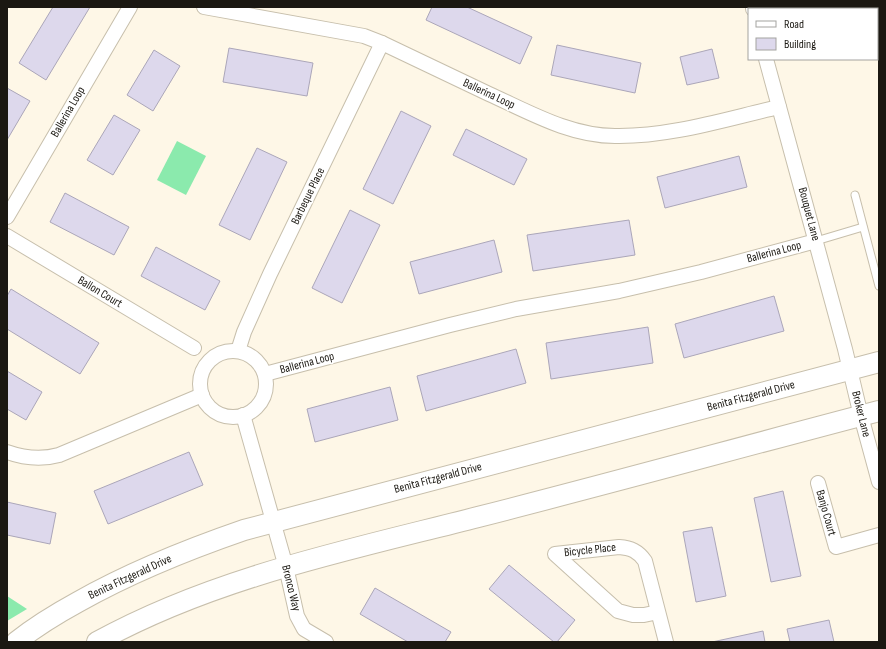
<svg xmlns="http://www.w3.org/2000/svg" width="886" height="649" font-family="'Sofia Sans Condensed',sans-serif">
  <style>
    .green { fill: #8beaad }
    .building { fill: #ddd8ec; stroke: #aba6b9 }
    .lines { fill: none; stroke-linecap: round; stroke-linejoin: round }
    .service-casing { stroke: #c7bfac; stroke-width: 9 }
    .minor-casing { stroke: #c7bfac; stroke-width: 16 }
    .secondary-casing { stroke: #c7bfac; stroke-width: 22 }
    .service { stroke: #fff; stroke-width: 7 }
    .minor { stroke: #fff; stroke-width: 14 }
    .secondary { stroke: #fff; stroke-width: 20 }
    .labels { text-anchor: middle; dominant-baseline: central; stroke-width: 3.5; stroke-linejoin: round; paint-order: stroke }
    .street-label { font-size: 12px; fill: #1b1812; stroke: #fff }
  </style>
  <rect width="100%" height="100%" fill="#fef7e7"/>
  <g class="green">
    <path d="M177,141L206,156L186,195L157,180Z"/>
    <path d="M7,596L27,609L7,621Z"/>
  </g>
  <g class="building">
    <path d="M53,7H90L46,80L19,63Z"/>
    <path d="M432,7H467L532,37L520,64L426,20Z"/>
    <path d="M557,45L641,63L635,93L551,75Z"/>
    <path d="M229,48L313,63L307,96L223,82Z"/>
    <path d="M712,49L719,78L687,85L680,57Z"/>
    <path d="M154,50L180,66L153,111L127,95Z"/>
    <path d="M7,88L30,101L7,140Z"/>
    <path d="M401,111L431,126L393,204L363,189Z"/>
    <path d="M114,115L140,130L113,175L87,160Z"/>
    <path d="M466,129L527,159L514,185L453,155Z"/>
    <path d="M257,148L287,162L250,240L219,225Z"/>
    <path d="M739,156L747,187L665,208L657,177Z"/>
    <path d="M65,193L129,227L114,255L50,222Z"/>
    <path d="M350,210L380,225L342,303L312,288Z"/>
    <path d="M629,220L635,255L533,271L527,235Z"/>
    <path d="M494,240L502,272L419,294L410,262Z"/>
    <path d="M156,247L220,281L205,310L141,276Z"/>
    <path d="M11,289L99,343L80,374L7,329V296Z"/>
    <path d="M774,296L784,331L684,358L675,324Z"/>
    <path d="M648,327L653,363L551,379L546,343Z"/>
    <path d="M516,349L526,383L426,411L417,376Z"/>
    <path d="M7,371L42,392L26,420L7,409Z"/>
    <path d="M390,387L398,420L315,442L307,409Z"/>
    <path d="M189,452L203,485L108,524L94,491Z"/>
    <path d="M783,491L801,576L771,582L754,498Z"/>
    <path d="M7,502L56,513L50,544L7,535Z"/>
    <path d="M712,527L726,596L696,602L683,532Z"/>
    <path d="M509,565L575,620L557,642H554L489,589Z"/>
    <path d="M375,588L451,632L445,642H408L360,614Z"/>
    <path d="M829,620L834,642H790L787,629Z"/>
    <path d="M763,631L765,642H712Z"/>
  </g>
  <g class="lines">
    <g class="service-casing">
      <g id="service">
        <path d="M855,195L879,286"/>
        <path d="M816,241L863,227"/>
      </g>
    </g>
    <g class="minor-casing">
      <g id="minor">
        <path d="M204,7L364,36L382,43C418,60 454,77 489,94C529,112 570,136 615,136C670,137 726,119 779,107"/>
        <path d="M753,7V9"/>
        <path d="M766,59L845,349L861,416L879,482"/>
        <path d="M7,217L130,7"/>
        <path d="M7,236L194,348"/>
        <path d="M238,351L244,332L270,274L382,43"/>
        <circle cx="233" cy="384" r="33"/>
        <path d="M265,374L450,325L516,309L619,291L701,272L816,241"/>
        <path d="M243,415L286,567L297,616L304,629L326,642"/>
        <path d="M7,452C24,458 41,460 59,455L202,395"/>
        <path d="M818,483L836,547L879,535"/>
        <path d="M658,612L644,615H633L618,611L555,554L619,547C631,548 638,551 645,561L666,642"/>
      </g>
    </g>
    <g class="secondary-casing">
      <g id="secondary">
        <path d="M16,642C35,627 56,614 78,602C131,572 186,550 244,530L879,362"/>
        <path d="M97,642C215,577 349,550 478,517C612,483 745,446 879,411"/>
      </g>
    </g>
    <use href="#service" class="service"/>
    <use href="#minor" class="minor"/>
    <use href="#secondary" class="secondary"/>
  </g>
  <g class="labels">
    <g class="street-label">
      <text transform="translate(489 94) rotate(25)">Ballerina Loop</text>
      <text transform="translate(68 112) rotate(-60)">Ballerina Loop</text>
      <text transform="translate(308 196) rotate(-64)">Barbeque Place</text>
      <text transform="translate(809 214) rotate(75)">Bouquet Lane</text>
      <text transform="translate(774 252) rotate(-15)">Ballerina Loop</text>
      <text transform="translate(100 292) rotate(31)">Ballon Court</text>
      <text transform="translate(307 363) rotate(-15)">Ballerina Loop</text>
      <text transform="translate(751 396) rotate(-15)">Benita Fitzgerald Drive</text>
      <text transform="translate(861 414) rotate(76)">Broker Lane</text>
      <text transform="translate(438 478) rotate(-15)">Benita Fitzgerald Drive</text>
      <text transform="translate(826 513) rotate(74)">Banjo Court</text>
      <text transform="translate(590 550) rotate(-6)">Bicycle Place</text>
      <text transform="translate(130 577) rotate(-25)">Benita Fitzgerald Drive</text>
      <text transform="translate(291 588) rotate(76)">Bronco Way</text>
    </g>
  </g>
  <rect width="886" height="649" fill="none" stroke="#1b1812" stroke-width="16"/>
  <rect x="748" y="8" width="130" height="52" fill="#ffffff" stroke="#a4a3a0"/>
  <rect x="756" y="21" width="20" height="6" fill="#ffffff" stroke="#a4a3a0"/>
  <text x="784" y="28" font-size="12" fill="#1b1812">Road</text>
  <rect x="756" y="38" width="20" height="12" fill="#ddd8ec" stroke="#a4a3a0"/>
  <text x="784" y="48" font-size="12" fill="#1b1812">Building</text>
</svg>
